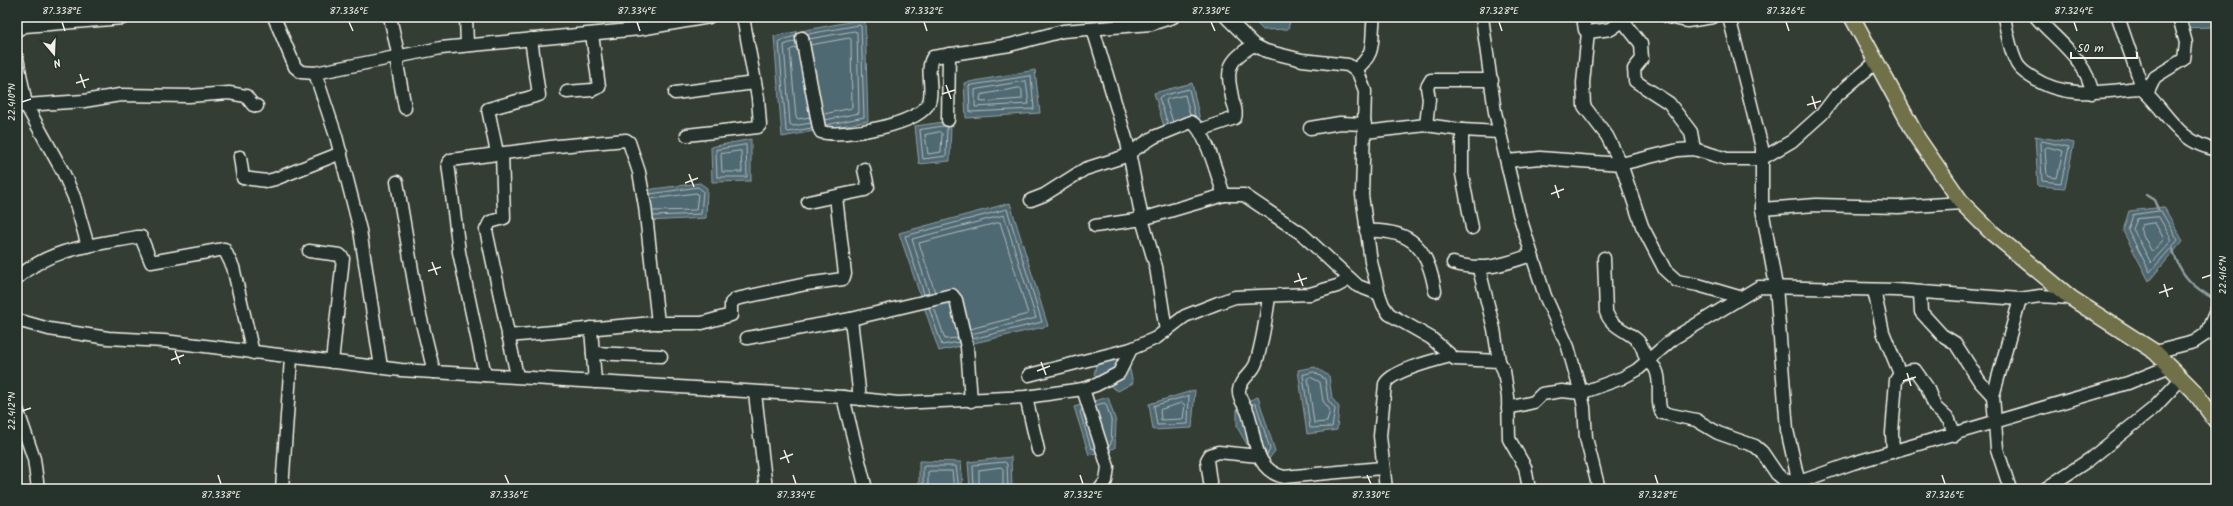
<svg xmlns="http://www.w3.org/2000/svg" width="2233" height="506" font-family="Kalam,sans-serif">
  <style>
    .water { fill: #4f6973; stroke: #919fa2 }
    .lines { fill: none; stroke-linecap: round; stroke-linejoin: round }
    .shore { stroke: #b2bbb9; stroke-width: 1 }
    .stream { stroke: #919fa2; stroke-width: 2.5 }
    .minor-casing { stroke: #f4f1e8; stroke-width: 15 }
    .major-casing { stroke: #f4f1e8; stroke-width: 18 }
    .minor { stroke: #26332d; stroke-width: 12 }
    .major { stroke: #6f704a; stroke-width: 15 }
    .ticks { fill: none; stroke: #f4f1e8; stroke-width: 1.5 }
    .neatline { fill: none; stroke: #f4f1e8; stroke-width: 1.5 }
    .ticks-label { font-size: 10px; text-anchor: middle; fill: #f4f1e8 }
  </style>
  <rect width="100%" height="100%" fill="#333d34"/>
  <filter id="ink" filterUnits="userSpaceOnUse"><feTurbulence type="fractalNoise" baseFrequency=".025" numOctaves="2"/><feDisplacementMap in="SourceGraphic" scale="8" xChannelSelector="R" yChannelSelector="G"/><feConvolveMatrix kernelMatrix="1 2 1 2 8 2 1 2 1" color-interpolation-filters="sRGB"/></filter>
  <g filter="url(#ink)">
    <g class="water">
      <path d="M1254,17H1291L1288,29L1263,30L1254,21Z"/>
      <path d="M2180,17H2216L2214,27L2183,28Z"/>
      <path d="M865,19L868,121L782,137L774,36Z"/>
      <path d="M1035,70L1040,113L966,118L964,83Z"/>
      <path d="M1192,83L1201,125L1166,133L1154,93Z"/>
      <path d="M951,121L950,161L919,164L915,126Z"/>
      <path d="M2035,136L2074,143L2065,188L2038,186Z"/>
      <path d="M751,139V181L712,182L711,147Z"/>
      <path d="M700,183L707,188L706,218L646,221L638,193L653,189Z"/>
      <path d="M1010,203L1048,326L939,351L899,233Z"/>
      <path d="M2164,207L2183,241L2149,281L2123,231L2129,211Z"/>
      <path d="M1125,349L1133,383L1118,391L1094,375L1098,356Z"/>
      <path d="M1315,367L1329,376L1332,398L1339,407L1337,430L1307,434L1298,370Z"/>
      <path d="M1195,390L1192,428L1153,430L1149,404Z"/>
      <path d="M1108,397L1116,422L1115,448L1089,455L1074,407Z"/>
      <path d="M1258,397L1275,451L1261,469L1237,427V405Z"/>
      <path d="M1011,457L1012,489H970L968,462Z"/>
      <path d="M919,461L961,462L963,489H919Z"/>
    </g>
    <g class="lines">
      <g class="shore">
        <path d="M808,34L859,25L861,26L864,117L826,125"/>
        <path d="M795,36L779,41L786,130L788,132L812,128"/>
        <path d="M809,39L854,31L857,32L859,113L825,120"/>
        <path d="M795,41L784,45L790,124L793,126L811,123"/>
        <path d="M810,45L849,38L851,39L852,108L824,114"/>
        <path d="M797,47L790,50L796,117L798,119L810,117"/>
        <path d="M1031,76L1034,109L970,112L969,86Z"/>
        <path d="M1026,81L1029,104L975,107V90Z"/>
        <path d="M1020,88L1022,90V99L982,102L980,100L981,95Z"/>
        <path d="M1173,122L1166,101L1167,99L1185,95L1190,115"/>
        <path d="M1168,124L1159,98L1161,96L1189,89L1195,116"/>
        <path d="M945,126L947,128L946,156L923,159L920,130Z"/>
        <path d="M940,132L942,134L941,152L928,154L925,135Z"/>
        <path d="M2042,141L2069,147L2061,183L2042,181L2040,143Z"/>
        <path d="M746,145L747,177H717L716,150Z"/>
        <path d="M2048,147L2063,151L2057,178L2047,176L2045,149Z"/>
        <path d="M741,151L742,172H722L721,154Z"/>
        <path d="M650,194L698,187L703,191L701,214L653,216"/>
        <path d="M651,199L696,193L698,194L696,210L653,211"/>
        <path d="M2161,211L2178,240L2150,272L2128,230L2133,215Z"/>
        <path d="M2159,217L2172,240L2151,263L2133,229L2137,219Z"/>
        <path d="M2155,223L2164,239L2152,252L2140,229L2142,225Z"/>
        <path d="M935,292L919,243L1000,222L1028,314L970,329"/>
        <path d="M929,293L912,239L1004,215L1036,318L971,334"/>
        <path d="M924,294L905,236L1007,209L1042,322L972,339"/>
        <path d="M934,307L945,339L958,338"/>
        <path d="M929,308L942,345L959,342"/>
        <path d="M1314,372L1325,379L1328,400L1335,409L1332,427L1310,428L1303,375Z"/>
        <path d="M1310,377L1320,382L1323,401L1330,410L1327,422L1314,423L1308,379Z"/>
        <path d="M1189,396L1188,424L1157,425L1154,406Z"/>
        <path d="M1182,403L1185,405L1183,419L1161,420L1160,410Z"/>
        <path d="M1251,404H1256L1270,449L1267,455"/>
        <path d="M1096,405L1104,403L1106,404L1112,423L1111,444L1109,446"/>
        <path d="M1082,409L1080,412L1091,448L1095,449"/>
        <path d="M923,489V467L925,466H956L959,489"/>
        <path d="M928,489V472L930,471H952L954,489"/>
        <path d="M974,489L973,465L1005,462L1007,464L1008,489"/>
        <path d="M979,489V470L1001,467L1003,469V489"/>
      </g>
      <g class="stream">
        <path d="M2146,195L2154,200L2158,209"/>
        <path d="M2173,249C2179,275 2194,288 2216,300"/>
      </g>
      <g class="minor-casing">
        <g id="minor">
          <path d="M274,17L295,67L301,72L315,73L441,48L640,29L709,17"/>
          <path d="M390,17L399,58"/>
          <path d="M466,17L467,45"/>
          <path d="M1226,17L1254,45L1266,51L1302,60L1348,65L1358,72L1365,91L1362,195L1371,262L1379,294L1383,305L1389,314L1431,338L1455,359L1499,361L1504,371L1508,397L1509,439L1525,467L1529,489"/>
          <path d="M1482,17L1495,112L1519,214L1545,296L1568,347L1581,393L1584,407L1586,438L1599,489"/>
          <path d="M1583,17L1585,30L1588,32L1611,29L1628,17"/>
          <path d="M1668,17L1687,21L1713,17"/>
          <path d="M1729,17L1762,148V209L1776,286L1787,430L1800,488"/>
          <path d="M2004,17C2007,33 2010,50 2017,64C2021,71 2027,74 2033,78C2065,99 2102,92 2137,88L2143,90C2169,114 2177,141 2216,150"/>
          <path d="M2036,17C2056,40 2088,61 2092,93"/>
          <path d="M2118,17L2143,90"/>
          <path d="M1622,20L1641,44L1642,59L1634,69L1635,81L1669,103L1691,132L1694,149"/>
          <path d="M1093,29L1127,142L1142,219L1224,195H1244L1302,234L1358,286L1379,294"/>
          <path d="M17,30L25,26L123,18"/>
          <path d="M1588,32L1583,83L1584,106L1607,136L1621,164L1642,226L1665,270L1677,281L1698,285L1739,297"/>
          <path d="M802,38L819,128L821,132C843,138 920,125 929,102C934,89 925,68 933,57L1010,45L1063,31L1151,24L1173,17"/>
          <path d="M17,58L26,105L17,107"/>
          <path d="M396,58L405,108"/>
          <path d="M1355,70C1378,52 1370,41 1374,17"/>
          <path d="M315,73L336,136L360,230L381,367"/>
          <path d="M567,92L592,90L599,87L592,34"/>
          <path d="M675,93L755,83"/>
          <path d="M2147,94L2155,77L2184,59L2186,43L2179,17"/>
          <path d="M948,120L949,54"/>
          <path d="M1426,125L1429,99L1427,87L1431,80H1492"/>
          <path d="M1310,128L1340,123L1365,124"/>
          <path d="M1200,130L1235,118C1237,113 1235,107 1233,102C1227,72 1224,62 1254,45"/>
          <path d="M1462,130L1499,132"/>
          <path d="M1365,132L1426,125L1462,130V174L1472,228"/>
          <path d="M687,135L758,127L760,125L758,98L743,17"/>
          <path d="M497,153L488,109L539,95L531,39"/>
          <path d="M502,153L504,218L490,222L486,230L517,376"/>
          <path d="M240,157L243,178L267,181L275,179L341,153"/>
          <path d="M1507,161L1540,158L1621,164L1678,150L1694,149L1727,159H1761L1792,141L1822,114L1835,97L1876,62"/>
          <path d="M397,182L419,311L434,372"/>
          <path d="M1031,200L1044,195L1085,169L1123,157L1154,137L1191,122C1206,129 1218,179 1224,195"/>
          <path d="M808,202L865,190L868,187L864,169"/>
          <path d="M1762,209L1816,205L1898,207L1962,203"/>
          <path d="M1095,226L1142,219L1156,267L1166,331"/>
          <path d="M1366,231C1412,229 1428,248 1435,291"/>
          <path d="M88,246L74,197L63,172L26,105L84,101L120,95L189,96L229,93L246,96L253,105L257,106"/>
          <path d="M309,251L340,255L343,258L332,362"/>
          <path d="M1604,258L1606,312C1611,327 1626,330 1637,340C1644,345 1643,356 1648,362C1651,364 1653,365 1655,368C1663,381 1655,402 1662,413L1696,420L1718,433L1755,446L1762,452L1777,474L1783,479L1799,482L1853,463L2128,383L2168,367"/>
          <path d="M1453,263C1482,272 1503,265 1531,255"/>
          <path d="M1479,269L1494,329L1499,361"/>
          <path d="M17,278C50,248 94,245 137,237H141L151,262L224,249L233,267L253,353"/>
          <path d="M1920,293L1921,312L1942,335L1955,343L1980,382L1993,396"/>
          <path d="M1875,295L1883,332L1900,374"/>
          <path d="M1269,297C1266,318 1263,341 1256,363C1253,373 1240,379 1239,390C1238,399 1245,405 1248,413C1256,437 1253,470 1284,477L1382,468"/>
          <path d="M851,319L860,399"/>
          <path d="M17,320L49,329L108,338L164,341L401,370L843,397L898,403L1026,397L1083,389L1096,385L1119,373L1131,349L1156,338L1185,316L1218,303L1235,297L1310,294L1337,286L1350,279"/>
          <path d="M591,328L595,382"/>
          <path d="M508,336L653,323H702L731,315V303L736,299L806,284L843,279L845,274L836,197"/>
          <path d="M747,338L851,319L952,295L956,300L967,347L971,401"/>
          <path d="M2155,352L2194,342L2206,334L2216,311"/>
          <path d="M593,353L661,356"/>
          <path d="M485,375L459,252L448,163L451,160L558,146L626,140L629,142L639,172L645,206L658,323"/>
          <path d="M1029,375L1131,349"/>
          <path d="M1083,389L1108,467L1106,481L1100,489"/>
          <path d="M755,393L766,489"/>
          <path d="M843,397L866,489"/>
          <path d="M1026,397L1038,450"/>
          <path d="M1508,408L1534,402L1542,394L1562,391L1581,393L1622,378L1637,370L1674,338L1759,287L1896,290L2020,299L2040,296L2071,298"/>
          <path d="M17,409L34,459L38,489"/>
          <path d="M1893,452L1892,433L1896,380C1900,373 1907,370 1915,370L1927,387L1935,407L1949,420L1955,435"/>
          <path d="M282,489L291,358"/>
          <path d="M1211,489L1207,460L1210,455L1218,452L1259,456"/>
          <path d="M1386,489L1380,436L1385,384C1392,370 1434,361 1450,356"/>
          <path d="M2010,489L1997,449L1993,396L2020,299"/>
          <path d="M2045,489L2090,459L2154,408L2181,379"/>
        </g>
      </g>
      <g class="major-casing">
        <path id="major" d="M1852,17L1918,139L1962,203L1991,232L2071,298L2155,352L2194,391L2216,421"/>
      </g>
      <use href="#minor" class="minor"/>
      <use href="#major" class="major"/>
    </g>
  </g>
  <path class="ticks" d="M62,22L65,31M349,22L353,31M637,22L640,31M924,22L927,31M1211,22L1215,31M1499,22L1502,31M1786,22L1789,31M2074,22L2077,31M80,74L85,88M76,83L89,79M946,85L951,99M942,94L955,90M1812,96L1816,109M22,102L31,99M1807,105L1821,101M689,174L694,187M685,183L698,178M1555,185L1559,198M1551,194L1564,189M432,262L437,275M428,271L441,267M1298,273L1303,286M2202,278L2211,275M1294,282L1307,278M2164,284L2168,297M2159,293L2173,288M175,351L180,364M171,360L184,355M1041,362L1046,375M1037,371L1050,366M1907,373L1911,386M1903,381L1916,377M22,411L31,408M784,450L789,463M780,459L793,454M218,475L221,484M505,475L509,484M793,475L796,484M1080,475L1083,484M1367,475L1371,484M1655,475L1658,484M1942,475L1945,484"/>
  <rect width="2233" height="506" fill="none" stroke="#26332d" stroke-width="44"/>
  <g transform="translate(54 54) rotate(161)" stroke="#26332d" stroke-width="3" paint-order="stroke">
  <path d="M0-3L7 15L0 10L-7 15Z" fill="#f4f1e8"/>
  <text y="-6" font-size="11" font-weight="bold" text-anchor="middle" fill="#f4f1e8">N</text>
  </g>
  <path d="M2071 52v6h66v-6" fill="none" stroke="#f4f1e8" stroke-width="2"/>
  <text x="2077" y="52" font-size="12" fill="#f4f1e8" stroke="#26332d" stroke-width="3" paint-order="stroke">50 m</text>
  <rect x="22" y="22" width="2189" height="462" class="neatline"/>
  <g class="ticks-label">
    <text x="62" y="14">87.338°E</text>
    <text x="349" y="14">87.336°E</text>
    <text x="637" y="14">87.334°E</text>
    <text x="924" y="14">87.332°E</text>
    <text x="1211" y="14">87.330°E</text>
    <text x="1499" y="14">87.328°E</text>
    <text x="1786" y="14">87.326°E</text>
    <text x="2074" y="14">87.324°E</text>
    <text transform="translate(11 102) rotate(-90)" y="4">22.410°N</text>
    <text transform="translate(2222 275) rotate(-90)" y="4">22.416°N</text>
    <text transform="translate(11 411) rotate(-90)" y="4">22.412°N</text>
    <text x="221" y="498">87.338°E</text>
    <text x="509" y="498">87.336°E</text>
    <text x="796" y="498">87.334°E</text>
    <text x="1083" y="498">87.332°E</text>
    <text x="1371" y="498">87.330°E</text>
    <text x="1658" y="498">87.328°E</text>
    <text x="1945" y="498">87.326°E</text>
  </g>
</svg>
